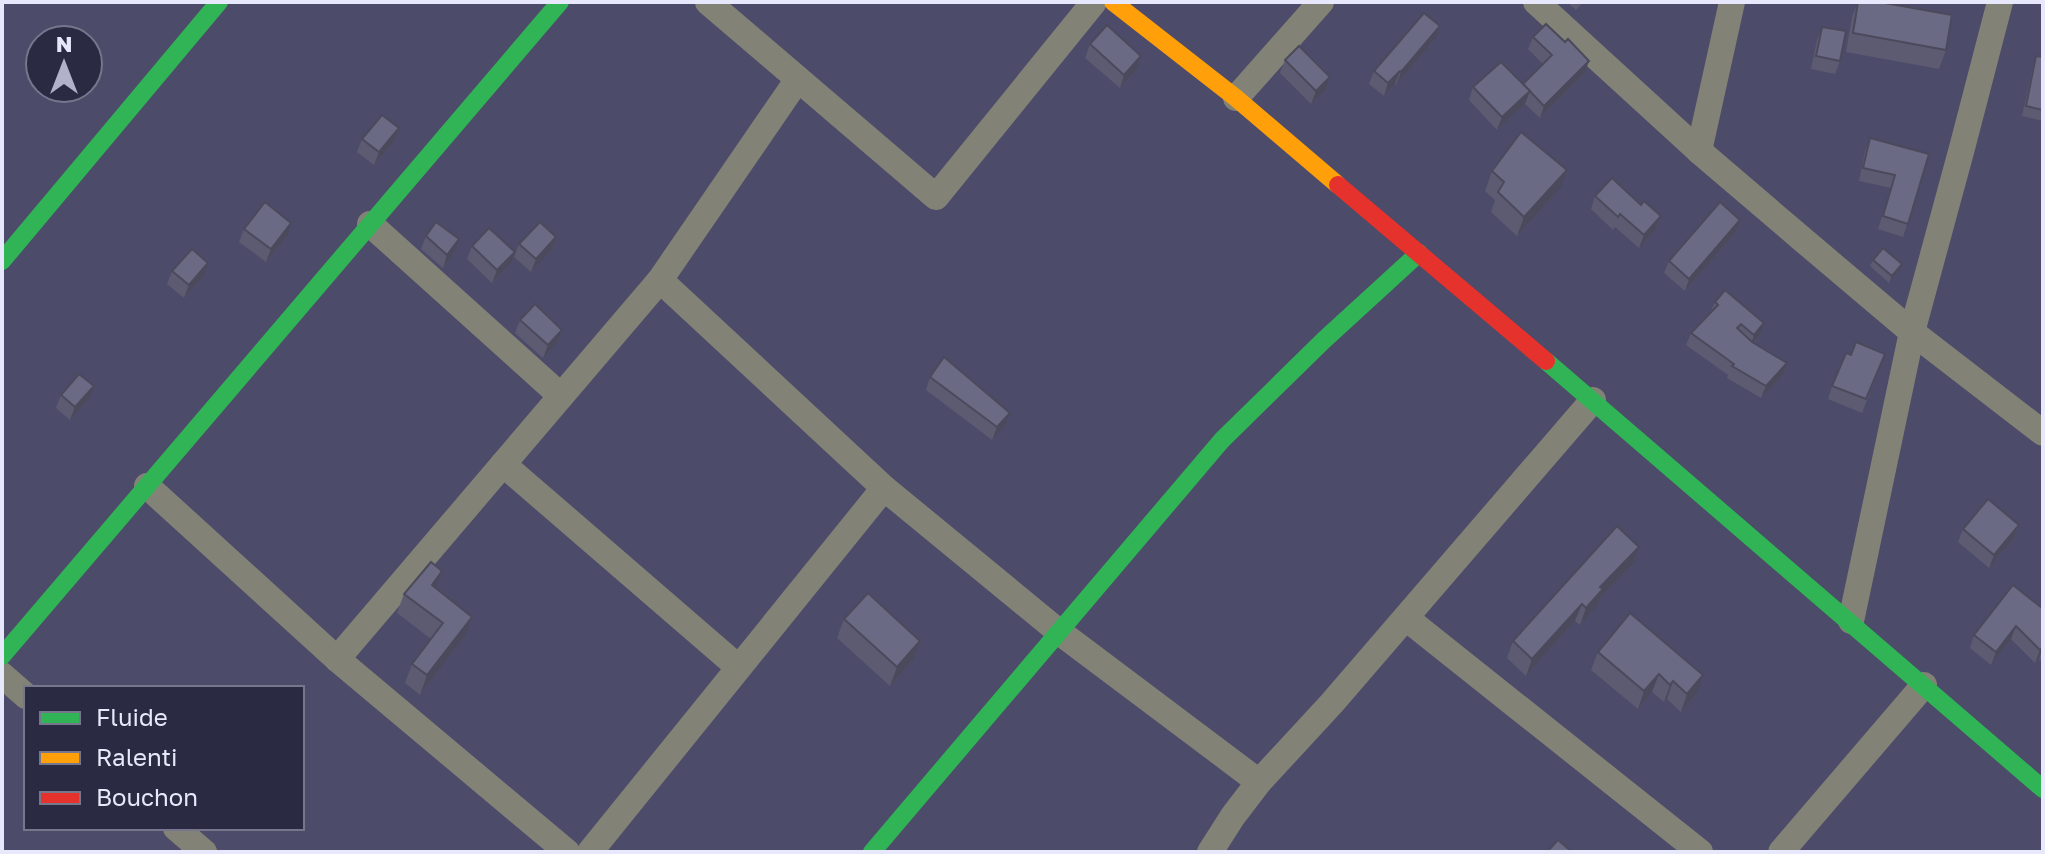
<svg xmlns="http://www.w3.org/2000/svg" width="2045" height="854" font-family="'Golos Text',sans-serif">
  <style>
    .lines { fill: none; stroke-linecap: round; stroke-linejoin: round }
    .street { stroke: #838276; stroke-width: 26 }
    .fast { stroke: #30b455; stroke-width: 18 }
    .slow { stroke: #ff9f0a; stroke-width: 18 }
    .jam { stroke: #e5322d; stroke-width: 18 }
    .wall { fill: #5c5b72 }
    .shaded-wall { fill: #4b4a5c }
    .building { fill: #6b6a84; stroke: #4b4a5c; stroke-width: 2 }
  </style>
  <rect width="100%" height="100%" fill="#4c4b69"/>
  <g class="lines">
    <g class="street">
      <path d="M708,2L936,197L1094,2"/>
      <path d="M1536,2L1699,151L1802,239L1912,332L2043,433"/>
      <path d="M1236,98L1321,2"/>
      <path d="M1699,151L1732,2"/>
      <path d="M370,224L561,396"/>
      <path d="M660,280L884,488L1058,631L1259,782"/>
      <path d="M503,464L738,667"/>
      <path d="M147,486L337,659L567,852"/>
      <path d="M1406,618L1700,852"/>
      <path d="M1851,621L1912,332L1962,148L2000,2"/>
      <path d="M337,659L660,280L798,79"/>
      <path d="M2,675L26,696"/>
      <path d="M176,828L204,852"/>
      <path d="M590,852L884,488"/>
      <path d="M1210,852L1233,816L1259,782L1332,703L1593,400"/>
      <path d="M1781,852L1924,685"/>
    </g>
    <g class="fast">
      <path d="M2,261L219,2"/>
      <path d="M1546,361L2043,789"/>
      <path d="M2,656L560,2"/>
      <path d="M872,852L1222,440L1324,340L1419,253"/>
    </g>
    <path class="slow" d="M1113,2L1236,98L1338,185"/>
    <path class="jam" d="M1338,185L1546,361"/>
  </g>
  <g class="wall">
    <path d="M1567,2H1583L1576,10Z"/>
    <path d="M1858,2H1879L1946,50L1939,69L1846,52L1852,17Z"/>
    <path d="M1822,27L1840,61L1835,74L1811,69L1817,40Z"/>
    <path d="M1533,37L1585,73L1540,118L1525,104L1497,130L1469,100L1473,87L1523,84L1543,64L1528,49Z"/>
    <path d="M1435,39L1396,85L1395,84L1384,96L1369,84L1374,71Z"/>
    <path d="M1090,44L1141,56L1137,69L1120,88L1085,58Z"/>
    <path d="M2036,56L2043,57V121L2022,116L2033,66Z"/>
    <path d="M1285,60L1330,77L1326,90L1311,104L1280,73Z"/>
    <path d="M399,128L394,142L374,165L357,152L362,139Z"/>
    <path d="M1870,138L1929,154L1903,237L1878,229L1891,188L1859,181L1865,151Z"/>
    <path d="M1492,171L1560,189L1517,236L1491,212L1495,200L1485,191Z"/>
    <path d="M1595,196L1641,205L1661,216L1656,229L1639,248L1615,227L1613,230L1591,209Z"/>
    <path d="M1740,220L1736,232L1685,291L1664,273L1669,261Z"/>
    <path d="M244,229L287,236L266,262L239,242Z"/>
    <path d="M426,236L454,252L443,268L421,249Z"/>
    <path d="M556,237L552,250L531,272L514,257L519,244Z"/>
    <path d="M472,246L510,265L492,283L467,259Z"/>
    <path d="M1873,260L1900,270L1889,283L1870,266Z"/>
    <path d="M172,271L204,276L184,298L167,284Z"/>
    <path d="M1715,302L1764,323L1760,335L1754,343L1783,375L1761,398L1727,378L1728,375L1686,345L1691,333L1711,311Z"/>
    <path d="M520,320L562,330L557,343L543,358L515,333Z"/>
    <path d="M1880,367L1862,413L1828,399L1832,386Z"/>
    <path d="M930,377L1010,413L1005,426L992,440L926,390Z"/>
    <path d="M61,395L89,399L70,420L56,408Z"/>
    <path d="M2019,525L2014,538L1989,568L1958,542L1963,529Z"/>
    <path d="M1639,547L1633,564L1600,598L1597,606L1580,625L1575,621L1526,676L1507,658L1513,641Z"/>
    <path d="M436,589L465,636L420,695L405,683L412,664L431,639L397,613L404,594Z"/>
    <path d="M2043,607V662L2039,659L2035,663L2011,639L1991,665L1970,648L1974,635Z"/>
    <path d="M1630,613L1697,693L1681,712L1667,699L1664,702L1652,692L1638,709L1591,670L1598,652Z"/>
    <path d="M844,619L920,641L913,660L890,686L837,638Z"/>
  </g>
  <g class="shaded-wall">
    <path d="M1440,26L1435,39L1396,85L1401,72Z"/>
    <path d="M1141,56L1137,69L1120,88L1124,75Z"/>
    <path d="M1589,61L1585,73L1540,118L1544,106Z"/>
    <path d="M1400,71L1395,84L1384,96L1388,83Z"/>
    <path d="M1330,77L1326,90L1311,104L1316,91Z"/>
    <path d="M1530,91L1525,104L1497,130L1502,117Z"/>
    <path d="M399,128L394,142L374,165L379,152Z"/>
    <path d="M1567,170L1560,189L1517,236L1524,217Z"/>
    <path d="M1661,216L1656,229L1639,248L1644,235Z"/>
    <path d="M1740,220L1736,232L1685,291L1689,279Z"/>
    <path d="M291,223L287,236L266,262L271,249Z"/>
    <path d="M556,237L552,250L531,272L536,259Z"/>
    <path d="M459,239L454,252L443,268L447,255Z"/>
    <path d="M515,252L510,265L492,283L497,270Z"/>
    <path d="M208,263L204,276L184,298L189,285Z"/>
    <path d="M1902,264L1900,270L1889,283L1892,276Z"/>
    <path d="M1764,323L1760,335L1750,347L1754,335Z"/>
    <path d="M562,330L557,343L543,358L548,345Z"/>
    <path d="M1787,363L1783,375L1761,398L1766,386Z"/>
    <path d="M94,386L89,399L70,420L75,407Z"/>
    <path d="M1010,413L1005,426L992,440L997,427Z"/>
    <path d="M2019,525L2014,538L1989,568L1994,555Z"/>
    <path d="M1639,547L1633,564L1600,598L1597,606L1580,625L1586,608L1600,587Z"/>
    <path d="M442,571L435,590L432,585Z"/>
    <path d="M1582,604L1575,621L1526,676L1532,659Z"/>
    <path d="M472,617L465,636L420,695L427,675Z"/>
    <path d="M2016,626L2011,639L1991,665L1996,652Z"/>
    <path d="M920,641L913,660L890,686L897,667Z"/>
    <path d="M2043,647L2039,659L2035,663L2040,650Z"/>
    <path d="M1659,674L1652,692L1638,709L1644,691Z"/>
    <path d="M1703,675L1697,693L1681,712L1687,694Z"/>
    <path d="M1673,681L1667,699L1664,702L1670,685Z"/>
  </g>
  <g class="building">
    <path d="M1858,2H1879L1952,15L1946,50L1853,33Z"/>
    <path d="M1424,13L1440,26L1401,72L1400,71L1388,83L1374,71Z"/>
    <path d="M1546,24L1565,42L1568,39L1589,61L1544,106L1523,84L1552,55L1533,37Z"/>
    <path d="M1107,25L1141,56L1124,75L1090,44Z"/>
    <path d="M1822,27L1846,31L1840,61L1816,56Z"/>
    <path d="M1299,46L1330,77L1316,91L1285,60Z"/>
    <path d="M2036,56L2043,57V110L2026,106Z"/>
    <path d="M1501,62L1530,91L1502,117L1473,87Z"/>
    <path d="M382,115L399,128L379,152L362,139Z"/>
    <path d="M1521,132L1567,170L1524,217L1498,192L1504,182L1492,171Z"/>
    <path d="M1870,138L1929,154L1908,224L1883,216L1895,175L1863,168Z"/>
    <path d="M1612,178L1641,205L1644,201L1661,216L1644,235L1620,214L1618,217L1595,196Z"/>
    <path d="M265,202L291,223L271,249L244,229Z"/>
    <path d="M1720,202L1740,220L1689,279L1669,261Z"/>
    <path d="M436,222L459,239L447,255L426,236Z"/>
    <path d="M540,222L556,237L536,259L519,244Z"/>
    <path d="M489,228L515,252L497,270L472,246Z"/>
    <path d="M1883,248L1902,264L1892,276L1873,260Z"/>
    <path d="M192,249L208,263L189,285L172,271Z"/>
    <path d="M1725,290L1764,323L1754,335L1741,324L1737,328L1752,342L1787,363L1766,386L1732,366L1734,364L1691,333L1718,305L1715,302Z"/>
    <path d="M535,304L562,330L548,345L520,320Z"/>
    <path d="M1856,342L1885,354L1866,399L1832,386L1846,353L1851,355Z"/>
    <path d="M944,357L1010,413L997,427L930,377Z"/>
    <path d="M79,374L94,386L75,407L61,395Z"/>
    <path d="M1988,499L2019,525L1994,555L1963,529Z"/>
    <path d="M1617,526L1639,547L1600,587L1603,589L1586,608L1582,604L1532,659L1513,641Z"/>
    <path d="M431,562L442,571L432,585L472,617L427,675L412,664L443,623L404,594Z"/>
    <path d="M2013,585L2042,608L2043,607V647L2040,650L2016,626L1996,652L1974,635Z"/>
    <path d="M868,593L920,641L897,667L844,619Z"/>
    <path d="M1630,613L1703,675L1687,694L1673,681L1670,685L1659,674L1644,691L1598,652Z"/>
    <path d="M1558,840L1572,852H1547Z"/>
  </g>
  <rect width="2045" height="854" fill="none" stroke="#e7e8fc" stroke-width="8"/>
  <rect x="24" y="686" width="280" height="144" fill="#2a2a43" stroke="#76768d" stroke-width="2"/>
  <rect x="40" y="712" width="40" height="12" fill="#30b455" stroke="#76768d" stroke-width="2"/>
  <text x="96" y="726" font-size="24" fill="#e7e8fc">Fluide</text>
  <rect x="40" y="752" width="40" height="12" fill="#ff9f0a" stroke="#76768d" stroke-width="2"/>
  <text x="96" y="766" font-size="24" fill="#e7e8fc">Ralenti</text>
  <rect x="40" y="792" width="40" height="12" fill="#e5322d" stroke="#76768d" stroke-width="2"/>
  <text x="96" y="806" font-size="24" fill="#e7e8fc">Bouchon</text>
  <g transform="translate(64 64)"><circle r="38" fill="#2a2a43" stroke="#76768d" stroke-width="2"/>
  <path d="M0-6L14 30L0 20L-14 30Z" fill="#b1b1c9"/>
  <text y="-12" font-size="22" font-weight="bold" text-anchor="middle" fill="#e7e8fc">N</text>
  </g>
</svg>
